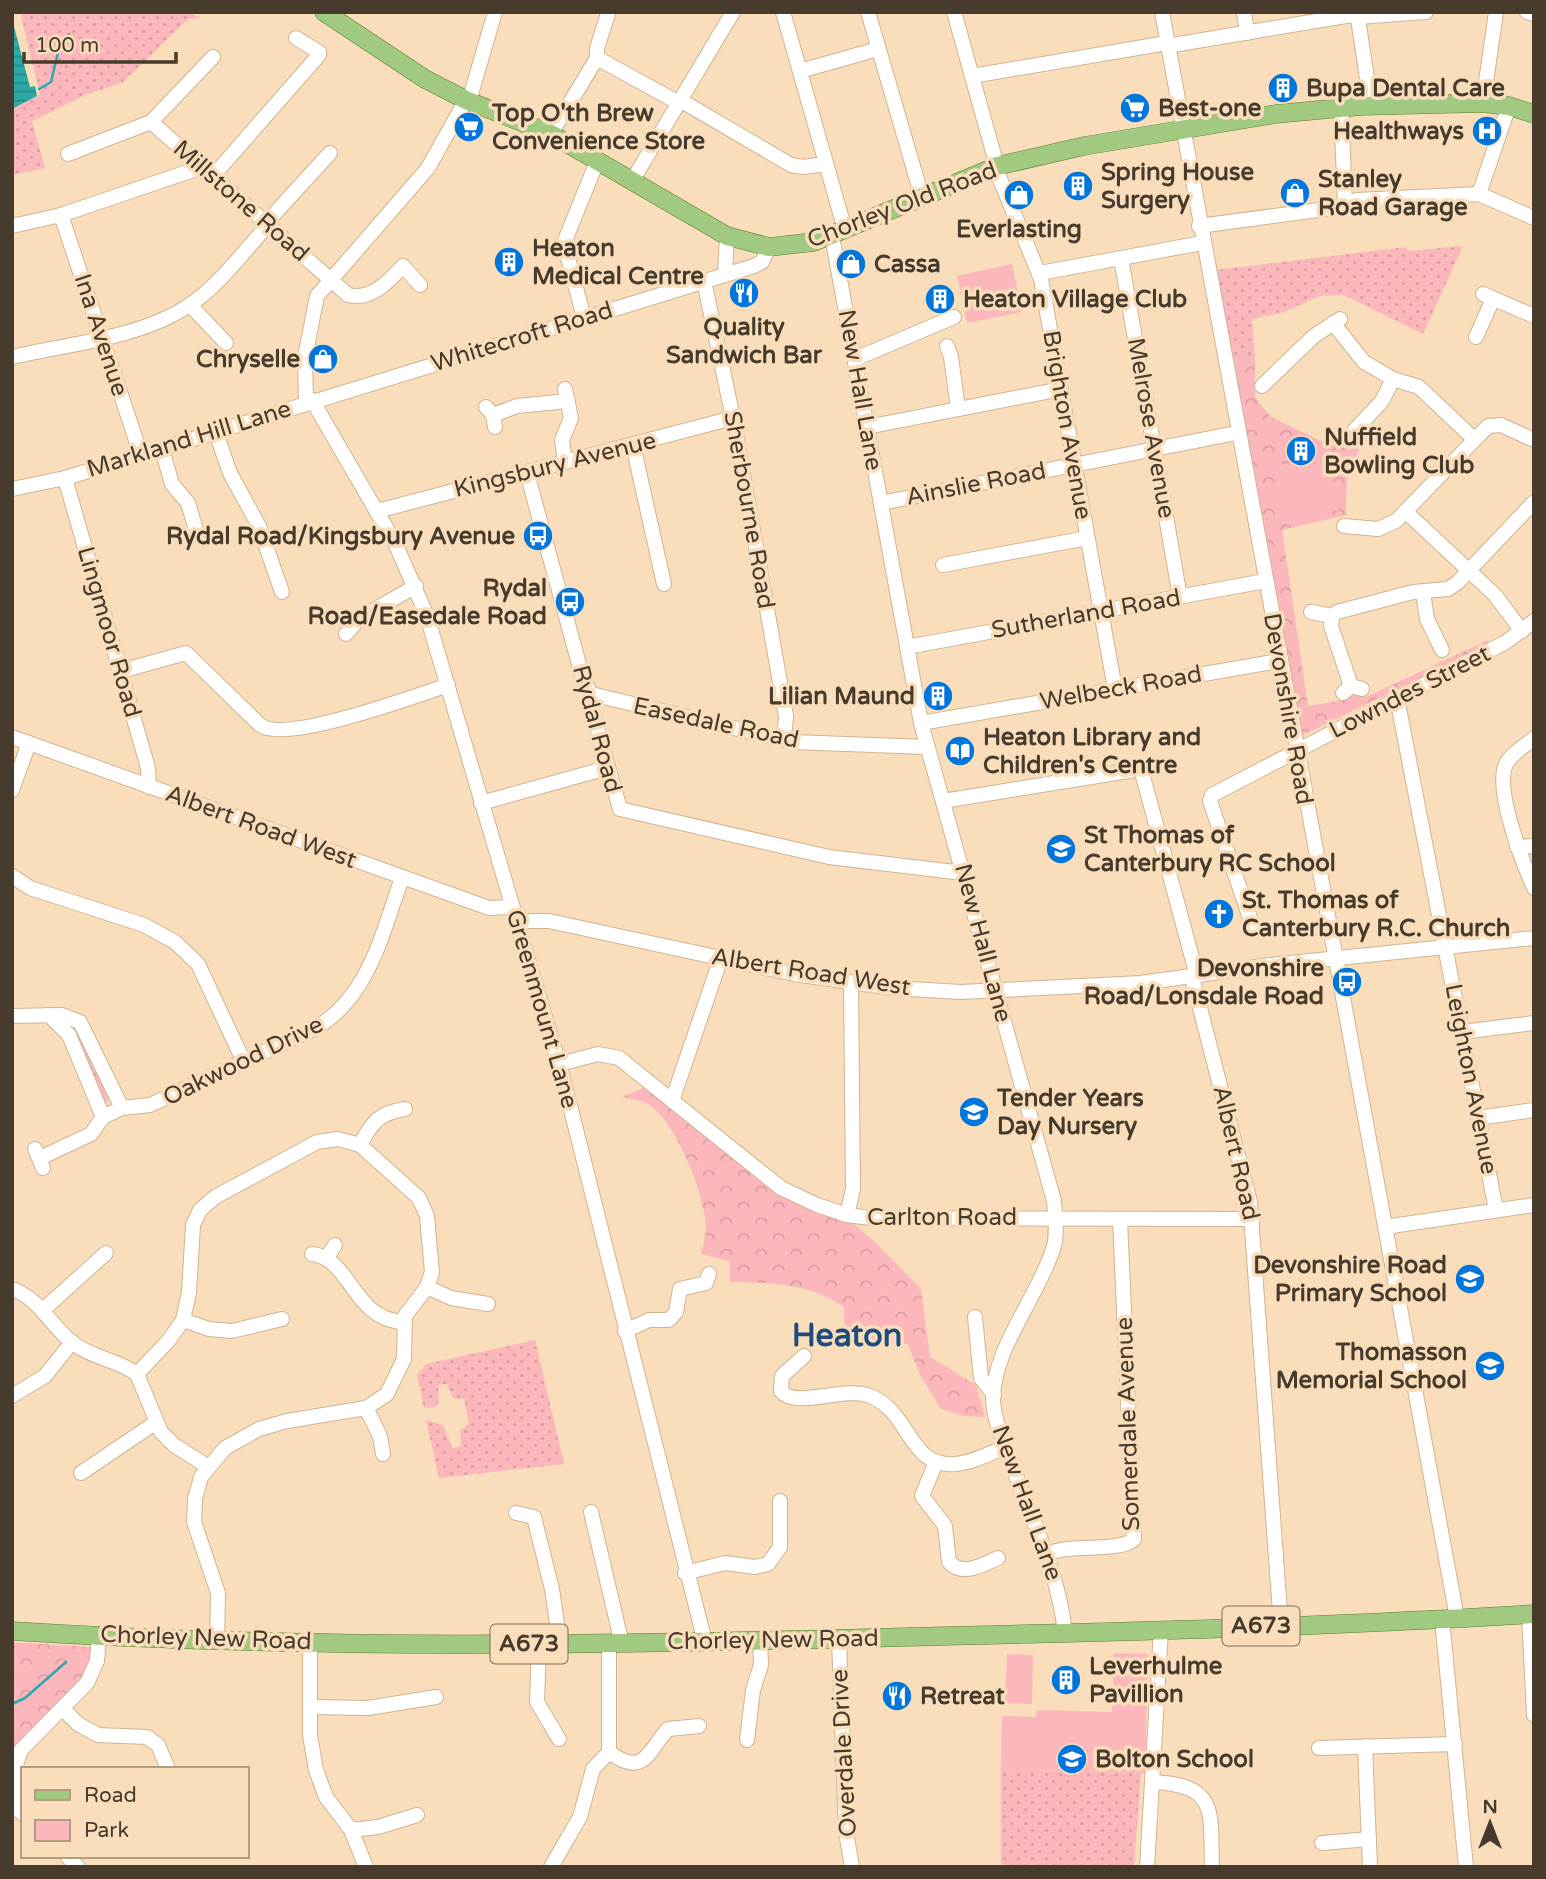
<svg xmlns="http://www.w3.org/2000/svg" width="1546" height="1879" font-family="'Varela Round',sans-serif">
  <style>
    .green { fill: url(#green-dots) }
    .forest { fill: url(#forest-crowns) }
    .pitch { fill: #fbb7bc }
    .water { fill: url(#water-rules) }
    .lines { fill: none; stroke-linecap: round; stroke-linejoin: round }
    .stream { stroke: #2da9a7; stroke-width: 2.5 }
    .minor-casing { stroke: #cfb492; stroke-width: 16 }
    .major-casing { stroke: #59802b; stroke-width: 19 }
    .minor { stroke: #fff; stroke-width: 14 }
    .major { stroke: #a1c97f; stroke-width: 18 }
    .labels { text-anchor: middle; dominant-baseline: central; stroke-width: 7; stroke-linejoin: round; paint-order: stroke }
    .shield { fill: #fadebb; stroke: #7c6c58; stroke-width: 2 }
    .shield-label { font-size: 23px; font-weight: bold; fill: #463b2d }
    .poi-label { font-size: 24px; font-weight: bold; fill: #463b2d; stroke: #fadebb; text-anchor: start }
    .street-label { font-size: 24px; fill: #463b2d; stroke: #fadebb }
    .district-label { font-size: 32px; font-weight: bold; fill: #1e4c7f; stroke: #fadebb }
  </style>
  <defs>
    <pattern id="green-dots" width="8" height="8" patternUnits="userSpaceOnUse" patternTransform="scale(1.75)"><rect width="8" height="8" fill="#fbb7bc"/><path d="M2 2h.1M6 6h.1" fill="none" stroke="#d89ea2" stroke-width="1.8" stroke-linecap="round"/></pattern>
    <pattern id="forest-crowns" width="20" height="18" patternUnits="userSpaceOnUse" patternTransform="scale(1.75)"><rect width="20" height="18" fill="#fbb7bc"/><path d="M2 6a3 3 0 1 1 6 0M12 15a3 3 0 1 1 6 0" fill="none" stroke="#d89ea2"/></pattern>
    <pattern id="water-rules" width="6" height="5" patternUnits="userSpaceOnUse" patternTransform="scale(1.75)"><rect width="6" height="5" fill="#2da9a7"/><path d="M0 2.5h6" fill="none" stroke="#288b88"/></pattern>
  </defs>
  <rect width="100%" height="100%" fill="#fadebb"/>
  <g class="green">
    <path d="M20,12H189L200,18L188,19L122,83L85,95L32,121L45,168L12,175V109L40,95Z"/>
    <path d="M1463,246L1423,334L1344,295L1319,296L1284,312L1252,319L1255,360L1231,354L1216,270L1406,247L1409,251Z"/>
    <path d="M74,1023L109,1095L107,1102H102L70,1027Z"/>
    <path d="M535,1340L564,1464L439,1478L426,1420L443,1425L452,1448L461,1446L460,1430L469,1424L464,1399L453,1398L447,1384L438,1385L439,1402L435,1407L424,1408L417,1375L426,1364Z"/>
    <path d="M1001,1769L1141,1773L1134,1867H1001Z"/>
  </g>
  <g class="forest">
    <path d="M1231,354L1255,360V398L1271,417L1323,442L1349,444L1360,450L1347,471L1346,515L1282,530L1308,706L1344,700L1354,693L1366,697L1488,640V645L1301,736Z"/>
    <path d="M646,1087L811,1208L855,1225L876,1243L921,1289L930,1357L976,1385L985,1417L964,1416L941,1409L920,1375L908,1344H856V1334L844,1323V1307C810,1284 771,1282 730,1282V1261L701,1254C703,1245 706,1235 706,1227C705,1195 676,1121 648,1104C641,1100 630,1099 622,1097Z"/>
    <path d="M12,1642L92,1647C91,1698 29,1716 12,1760Z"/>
  </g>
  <g class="pitch">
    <path d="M1012,264L1022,312L967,323L957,276Z"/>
    <path d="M1329,456L1339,510L1283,520L1273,466Z"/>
    <path d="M1114,1653L1148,1654L1145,1773L1001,1769L1002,1716L1036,1717L1037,1710L1112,1712Z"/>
    <path d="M1007,1654L1033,1655L1032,1704L1005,1703Z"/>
  </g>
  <path class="water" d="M12,19L30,87L35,86L37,96L12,109Z"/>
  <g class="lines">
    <g class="stream">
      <path d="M39,89L51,82L60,44L69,34"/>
      <path d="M12,1704L25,1698L66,1662"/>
    </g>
    <g class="minor-casing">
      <g id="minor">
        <path d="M783,12L845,230"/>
        <path d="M868,12L922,197"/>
        <path d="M954,12L997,166"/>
        <path d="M1162,12L1457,1618"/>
        <path d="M1244,12L1247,33"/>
        <path d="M1357,12L1371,105"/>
        <path d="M1527,12L1534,14"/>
        <path d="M1358,17L1426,12"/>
        <path d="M1167,46L1358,14"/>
        <path d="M597,58L679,103"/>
        <path d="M597,58V48L608,14"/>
        <path d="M800,71L878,49"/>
        <path d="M972,76L1167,43"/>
        <path d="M680,100L791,165L803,167L826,164"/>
        <path d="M469,101L495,12"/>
        <path d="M1483,103L1496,12"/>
        <path d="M1341,107L1345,204"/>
        <path d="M151,122L348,295C371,301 389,281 403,266L420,285"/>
        <path d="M551,134L597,58"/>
        <path d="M68,154L151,122L213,57"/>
        <path d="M995,167L1041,279L1115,689"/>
        <path d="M213,176L319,55V52L296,38"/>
        <path d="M632,181L733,12"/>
        <path d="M1479,194L1509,106"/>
        <path d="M61,215L141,455"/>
        <path d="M266,223L330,153"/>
        <path d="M12,226L61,215L202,167"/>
        <path d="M1199,226L1333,208L1357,200L1479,194L1534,218"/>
        <path d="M832,236L921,723L1054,1201C1055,1216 1058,1235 1053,1249C1038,1297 994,1347 993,1398C993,1420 1005,1444 1012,1465C1032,1520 1059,1574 1065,1633"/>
        <path d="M1121,258L1180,597"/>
        <path d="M1040,273L1202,243"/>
        <path d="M725,274L727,236"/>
        <path d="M704,281L733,418L786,716L784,740"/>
        <path d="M1483,294L1534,316"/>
        <path d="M190,305L226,343"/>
        <path d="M584,318L564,243L598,159"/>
        <path d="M1333,323L1364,362L1393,379L1419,387L1474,439"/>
        <path d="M1476,337L1493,299"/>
        <path d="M947,346L951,357L958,409"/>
        <path d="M12,357C69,344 139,338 188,306C217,288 245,250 268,225"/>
        <path d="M855,359L954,317"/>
        <path d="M1262,386L1314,336L1340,319"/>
        <path d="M312,400L395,543L427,616L563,1078L705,1642"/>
        <path d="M306,402L305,357L317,296L428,168L466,100"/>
        <path d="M486,407L493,415L495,427"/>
        <path d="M493,415L517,406L568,401"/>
        <path d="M867,427L1061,389"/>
        <path d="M1354,431L1382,401L1393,379"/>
        <path d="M216,433L230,473L259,526L282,592"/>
        <path d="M633,445L664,584"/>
        <path d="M162,449L172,484L188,503L197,533"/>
        <path d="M565,462L562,440L571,418L565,389"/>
        <path d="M527,473L583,679L591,694V707L620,809L829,857L963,873"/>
        <path d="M65,478L148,768L149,787"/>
        <path d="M12,489L65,478L141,455L754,266L762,262L769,247"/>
        <path d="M881,503L1236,433"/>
        <path d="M377,511L733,418"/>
        <path d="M1406,512L1495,595L1522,631"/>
        <path d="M1344,526L1378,529L1396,521L1488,426L1501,425L1534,440"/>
        <path d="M943,565L1087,538"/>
        <path d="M1423,592L1427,619L1442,650"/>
        <path d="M1311,612L1332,616L1337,612L1413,592L1448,589L1457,583L1534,502"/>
        <path d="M1332,616L1331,626L1351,686"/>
        <path d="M346,634L360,618L416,586"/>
        <path d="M907,647L1265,581"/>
        <path d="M121,671L186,653L260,725C284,744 416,696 448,685"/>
        <path d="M1343,693L1351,686L1362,689"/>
        <path d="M591,694L792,742L927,747"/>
        <path d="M1397,698L1496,1210"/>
        <path d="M921,723L1279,661"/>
        <path d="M12,737L489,908L512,907"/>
        <path d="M1534,738C1525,746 1511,754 1506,764C1494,789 1523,863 1534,888"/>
        <path d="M12,790L29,743"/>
        <path d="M943,801L1141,769L1197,976"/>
        <path d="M481,803L607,768"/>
        <path d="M1517,847L1534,846"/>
        <path d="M12,876L30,888L144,925L175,942L198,964L244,1062"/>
        <path d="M518,921H549L794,974L892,988L961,992L1141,983L1270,965L1534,938"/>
        <path d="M1252,924L1210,801L1212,795L1506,642L1534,621"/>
        <path d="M1192,977L1250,1202L1281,1626"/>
        <path d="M49,1015L69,1035L103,1117"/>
        <path d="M12,1016L62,1015L80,1022L122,1108"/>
        <path d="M1462,1032L1534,1023"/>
        <path d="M559,1064L598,1054L619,1058L781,1188L817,1205L847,1215L871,1218L1253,1219"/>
        <path d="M672,1101L721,958"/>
        <path d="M1478,1118L1534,1110"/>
        <path d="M360,1145C372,1122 379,1113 405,1109"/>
        <path d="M35,1149L43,1168"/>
        <path d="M40,1158L91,1134L103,1117L122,1108L150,1105L314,1029C369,998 382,933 402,878"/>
        <path d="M847,1215L853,1189L851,983"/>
        <path d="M1385,1227L1534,1205"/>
        <path d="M312,1254C341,1257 351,1294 372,1310C381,1318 391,1320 403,1323"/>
        <path d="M327,1257L335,1245"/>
        <path d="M427,1287L451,1298L488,1304"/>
        <path d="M12,1289C41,1299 50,1326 73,1343C92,1358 118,1360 137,1374L161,1432L174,1445L207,1466"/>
        <path d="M44,1309L106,1253"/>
        <path d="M975,1317L981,1378L994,1395"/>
        <path d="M183,1320L209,1329L232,1331L282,1319"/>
        <path d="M625,1331L649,1320H669L676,1312L680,1289L706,1283L709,1274"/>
        <path d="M804,1356L782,1376L781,1391C794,1409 843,1387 867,1395C911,1409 907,1468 955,1464C972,1463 990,1453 1006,1447"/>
        <path d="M137,1374L169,1340L183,1320L189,1292L193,1225L200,1210L215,1197L317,1142L338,1139L360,1145L419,1198L427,1216L432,1272L427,1287L405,1316L404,1359L387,1394L366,1408L287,1421L259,1429L225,1448L201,1477L195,1499L194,1522L218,1593L217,1641"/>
        <path d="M12,1396L45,1376L72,1342"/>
        <path d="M366,1408L380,1436L383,1454"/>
        <path d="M936,1462L922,1496L945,1526L949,1562C963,1577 982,1565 998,1558"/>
        <path d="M81,1473L155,1423"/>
        <path d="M591,1512L622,1644"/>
        <path d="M516,1513L534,1517L552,1589L560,1644"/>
        <path d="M1047,1554C1070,1543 1120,1553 1134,1539L1120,1219"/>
        <path d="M685,1573L725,1563L755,1567L768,1564L780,1547V1501"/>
        <path d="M1529,1614L1534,1715"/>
        <path d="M1442,1619L1466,1867"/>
        <path d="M839,1639L846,1832L852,1867"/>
        <path d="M310,1642V1735L316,1770L326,1797L351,1830L366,1867"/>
        <path d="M539,1644L537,1702L559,1739"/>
        <path d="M311,1707L368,1708L436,1697"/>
        <path d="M63,1709L78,1724L98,1735L147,1737L158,1745L168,1769"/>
        <path d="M747,1740L753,1690L761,1665L760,1641"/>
        <path d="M1365,1746L1370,1867"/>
        <path d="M1319,1748L1455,1744"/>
        <path d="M609,1752C645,1779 649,1749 668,1729L699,1726"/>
        <path d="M1153,1782C1219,1785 1210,1812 1212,1867"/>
        <path d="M23,1814L18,1810L16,1765L21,1750L87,1683L97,1661L99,1635"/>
        <path d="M351,1830L378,1827L417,1815"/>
        <path d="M1322,1843L1369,1839"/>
        <path d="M67,1856L78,1867"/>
        <path d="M551,1867L580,1817L593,1769L609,1752V1644"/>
        <path d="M1147,1867L1161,1630"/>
      </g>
    </g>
    <g class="major-casing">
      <g id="major">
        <path d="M324,12L425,79L466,100L551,134L727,236L769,247L814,242L997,166L1084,146L1276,114L1361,106L1483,103L1509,106L1534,114"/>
        <path d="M12,1631C310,1650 609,1645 907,1637C1116,1632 1325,1627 1534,1614"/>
      </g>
    </g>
    <use href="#minor" class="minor"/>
    <use href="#major" class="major"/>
  </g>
  <defs>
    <g id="building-disc" transform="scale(1.575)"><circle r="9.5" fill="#0075dc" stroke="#fadebb"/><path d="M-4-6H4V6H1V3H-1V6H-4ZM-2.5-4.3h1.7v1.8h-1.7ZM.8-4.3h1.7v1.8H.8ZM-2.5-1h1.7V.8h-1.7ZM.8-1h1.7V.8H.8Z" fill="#fff"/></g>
    <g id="supermarket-disc" transform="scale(1.575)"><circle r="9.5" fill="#0075dc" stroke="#fadebb"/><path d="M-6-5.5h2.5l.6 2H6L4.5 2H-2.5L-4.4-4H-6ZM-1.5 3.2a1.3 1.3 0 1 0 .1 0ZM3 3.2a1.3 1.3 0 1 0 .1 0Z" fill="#fff"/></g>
    <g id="hospital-disc" transform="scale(1.575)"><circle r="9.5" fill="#0075dc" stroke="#fadebb"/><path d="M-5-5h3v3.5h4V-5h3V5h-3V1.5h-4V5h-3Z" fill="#fff"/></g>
    <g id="shop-disc" transform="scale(1.575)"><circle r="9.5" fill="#0075dc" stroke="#fadebb"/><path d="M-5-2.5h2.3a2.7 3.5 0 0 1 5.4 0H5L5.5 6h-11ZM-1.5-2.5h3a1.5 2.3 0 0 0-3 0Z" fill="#fff"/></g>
    <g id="restaurant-disc" transform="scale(1.575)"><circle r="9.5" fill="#0075dc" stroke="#fadebb"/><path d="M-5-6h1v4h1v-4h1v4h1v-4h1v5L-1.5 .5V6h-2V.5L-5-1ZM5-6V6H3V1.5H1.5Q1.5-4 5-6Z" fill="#fff"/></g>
    <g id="bus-disc" transform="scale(1.575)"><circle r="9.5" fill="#0075dc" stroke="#fadebb"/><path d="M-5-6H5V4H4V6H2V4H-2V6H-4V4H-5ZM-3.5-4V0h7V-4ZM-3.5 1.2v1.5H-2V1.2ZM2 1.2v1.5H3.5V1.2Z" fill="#fff"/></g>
    <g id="library-disc" transform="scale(1.575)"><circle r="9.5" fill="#0075dc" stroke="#fadebb"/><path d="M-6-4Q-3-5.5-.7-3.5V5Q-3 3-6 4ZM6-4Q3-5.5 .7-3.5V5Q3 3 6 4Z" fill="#fff"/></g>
    <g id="school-disc" transform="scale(1.575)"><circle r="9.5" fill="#0075dc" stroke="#fadebb"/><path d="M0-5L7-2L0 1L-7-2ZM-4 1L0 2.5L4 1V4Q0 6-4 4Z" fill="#fff"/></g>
    <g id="church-disc" transform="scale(1.575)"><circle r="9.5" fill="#0075dc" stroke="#fadebb"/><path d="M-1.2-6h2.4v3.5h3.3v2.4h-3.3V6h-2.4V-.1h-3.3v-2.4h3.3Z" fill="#fff"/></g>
  </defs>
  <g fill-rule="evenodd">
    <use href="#building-disc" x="1283" y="88"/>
    <use href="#supermarket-disc" x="1135" y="108"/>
    <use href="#supermarket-disc" x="469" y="127"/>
    <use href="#hospital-disc" x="1487" y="131"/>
    <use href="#building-disc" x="1078" y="186"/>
    <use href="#shop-disc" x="1295" y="193"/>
    <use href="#shop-disc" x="1019" y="195"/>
    <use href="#building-disc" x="509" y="262"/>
    <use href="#shop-disc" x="851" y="264"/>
    <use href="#restaurant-disc" x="744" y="293"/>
    <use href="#building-disc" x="940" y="299"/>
    <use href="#shop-disc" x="323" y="359"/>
    <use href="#building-disc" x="1301" y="451"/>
    <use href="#bus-disc" x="538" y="536"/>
    <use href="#bus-disc" x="570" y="602"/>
    <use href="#building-disc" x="938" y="696"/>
    <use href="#library-disc" x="960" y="751"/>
    <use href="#school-disc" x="1061" y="849"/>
    <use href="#church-disc" x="1219" y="914"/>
    <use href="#bus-disc" x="1347" y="982"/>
    <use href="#school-disc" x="974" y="1112"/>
    <use href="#school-disc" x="1470" y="1279"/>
    <use href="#school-disc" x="1490" y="1366"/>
    <use href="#building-disc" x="1066" y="1680"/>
    <use href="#restaurant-disc" x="897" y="1696"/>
    <use href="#school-disc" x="1072" y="1759"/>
  </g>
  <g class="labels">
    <g class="shield">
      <rect x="1222.5" y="1606.5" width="77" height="39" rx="5"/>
      <rect x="490.5" y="1624.5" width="77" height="39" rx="5"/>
    </g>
    <g class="shield-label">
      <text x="1261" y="1626">A673</text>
      <text x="529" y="1644">A673</text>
    </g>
    <g class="poi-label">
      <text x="1306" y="88">Bupa Dental Care</text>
      <text x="1158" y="108">Best-one</text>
      <text x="492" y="113">Top O'th Brew<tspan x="492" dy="28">Convenience Store</tspan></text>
      <text x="1464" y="131" text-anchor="end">Healthways</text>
      <text x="1101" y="172">Spring House<tspan x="1101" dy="28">Surgery</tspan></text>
      <text x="1318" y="179">Stanley<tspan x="1318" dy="28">Road Garage</tspan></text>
      <text x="1019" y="229" text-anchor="middle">Everlasting</text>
      <text x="532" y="248">Heaton<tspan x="532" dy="28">Medical Centre</tspan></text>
      <text x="874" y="264">Cassa</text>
      <text x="963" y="299">Heaton Village Club</text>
      <text x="744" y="327" text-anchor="middle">Quality<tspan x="744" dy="28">Sandwich Bar</tspan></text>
      <text x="300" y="359" text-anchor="end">Chryselle</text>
      <text x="1324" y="437">Nuffield<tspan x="1324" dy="28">Bowling Club</tspan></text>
      <text x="515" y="536" text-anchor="end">Rydal Road/Kingsbury Avenue</text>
      <text x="547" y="588" text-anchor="end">Rydal<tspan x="547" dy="28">Road/Easedale Road</tspan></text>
      <text x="915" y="696" text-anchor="end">Lilian Maund</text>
      <text x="983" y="737">Heaton Library and<tspan x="983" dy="28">Children's Centre</tspan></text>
      <text x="1084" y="835">St Thomas of<tspan x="1084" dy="28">Canterbury RC School</tspan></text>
      <text x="1242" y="900">St. Thomas of<tspan x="1242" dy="28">Canterbury R.C. Church</tspan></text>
      <text x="1324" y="968" text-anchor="end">Devonshire<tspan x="1324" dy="28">Road/Lonsdale Road</tspan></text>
      <text x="997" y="1098">Tender Years<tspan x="997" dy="28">Day Nursery</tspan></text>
      <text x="1447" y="1265" text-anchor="end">Devonshire Road<tspan x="1447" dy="28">Primary School</tspan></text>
      <text x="1467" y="1352" text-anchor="end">Thomasson<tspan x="1467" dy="28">Memorial School</tspan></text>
      <text x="1089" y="1666">Leverhulme<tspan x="1089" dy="28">Pavillion</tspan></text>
      <text x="920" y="1696">Retreat</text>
      <text x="1095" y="1759">Bolton School</text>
    </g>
    <g class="street-label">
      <text transform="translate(241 201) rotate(41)">Millstone Road</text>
      <text transform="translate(902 205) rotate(-21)">Chorley Old Road</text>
      <text transform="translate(101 335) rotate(72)">Ina Avenue</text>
      <text transform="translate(522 337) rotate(-17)">Whitecroft Road</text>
      <text transform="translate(860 390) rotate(80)">New Hall Lane</text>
      <text transform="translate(1067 425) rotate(80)">Brighton Avenue</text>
      <text transform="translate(1151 428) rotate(80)">Melrose Avenue</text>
      <text transform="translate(189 439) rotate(-17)">Markland Hill Lane</text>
      <text transform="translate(555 465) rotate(-14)">Kingsbury Avenue</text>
      <text transform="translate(976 484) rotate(-11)">Ainslie Road</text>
      <text transform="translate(749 510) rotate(80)">Sherbourne Road</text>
      <text transform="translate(1086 614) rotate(-10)">Sutherland Road</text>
      <text transform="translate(109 632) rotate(74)">Lingmoor Road</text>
      <text transform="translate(1121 688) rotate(-10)">Welbeck Road</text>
      <text transform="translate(1410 692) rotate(-27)">Lowndes Street</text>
      <text transform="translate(1288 709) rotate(80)">Devonshire Road</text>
      <text transform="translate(716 723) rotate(12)">Easedale Road</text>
      <text transform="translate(597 729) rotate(75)">Rydal Road</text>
      <text transform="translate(261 827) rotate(20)">Albert Road West</text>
      <text transform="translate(983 943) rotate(75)">New Hall Lane</text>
      <text transform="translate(811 972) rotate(9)">Albert Road West</text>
      <text transform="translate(542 1009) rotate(74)">Greenmount Lane</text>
      <text transform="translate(243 1061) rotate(-26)">Oakwood Drive</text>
      <text transform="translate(1471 1079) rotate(79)">Leighton Avenue</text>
      <text transform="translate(1236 1153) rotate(77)">Albert Road</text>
      <text x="942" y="1217">Carlton Road</text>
      <text transform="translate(1128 1424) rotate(-92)">Somerdale Avenue</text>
      <text transform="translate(1027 1503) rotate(70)">New Hall Lane</text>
      <text transform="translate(206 1638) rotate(2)">Chorley New Road</text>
      <text transform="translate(773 1640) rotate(-1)">Chorley New Road</text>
      <text transform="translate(844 1753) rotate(-93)">Overdale Drive</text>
    </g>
    <g class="district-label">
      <text x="847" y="1336">Heaton</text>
    </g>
  </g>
  <rect width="1546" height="1879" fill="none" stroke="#463b2d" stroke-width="28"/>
  <rect x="21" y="1767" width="228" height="91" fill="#fadebb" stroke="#b29d82" stroke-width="2"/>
  <rect x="35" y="1790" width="35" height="10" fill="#a1c97f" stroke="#b29d82" stroke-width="2"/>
  <text x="84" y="1802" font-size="21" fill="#463b2d">Road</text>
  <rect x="35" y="1820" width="35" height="21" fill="#fbb7bc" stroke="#b29d82" stroke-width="2"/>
  <text x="84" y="1837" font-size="21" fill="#463b2d">Park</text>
  <g transform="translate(1490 1823)" stroke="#fadebb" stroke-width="5" paint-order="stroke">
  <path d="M0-5L12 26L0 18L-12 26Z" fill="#463b2d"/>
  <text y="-10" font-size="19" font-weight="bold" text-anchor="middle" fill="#463b2d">N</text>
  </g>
  <path d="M24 52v10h152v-10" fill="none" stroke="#463b2d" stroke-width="3.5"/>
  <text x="35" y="52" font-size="21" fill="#463b2d" stroke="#fadebb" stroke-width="5" paint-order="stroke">100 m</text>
</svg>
